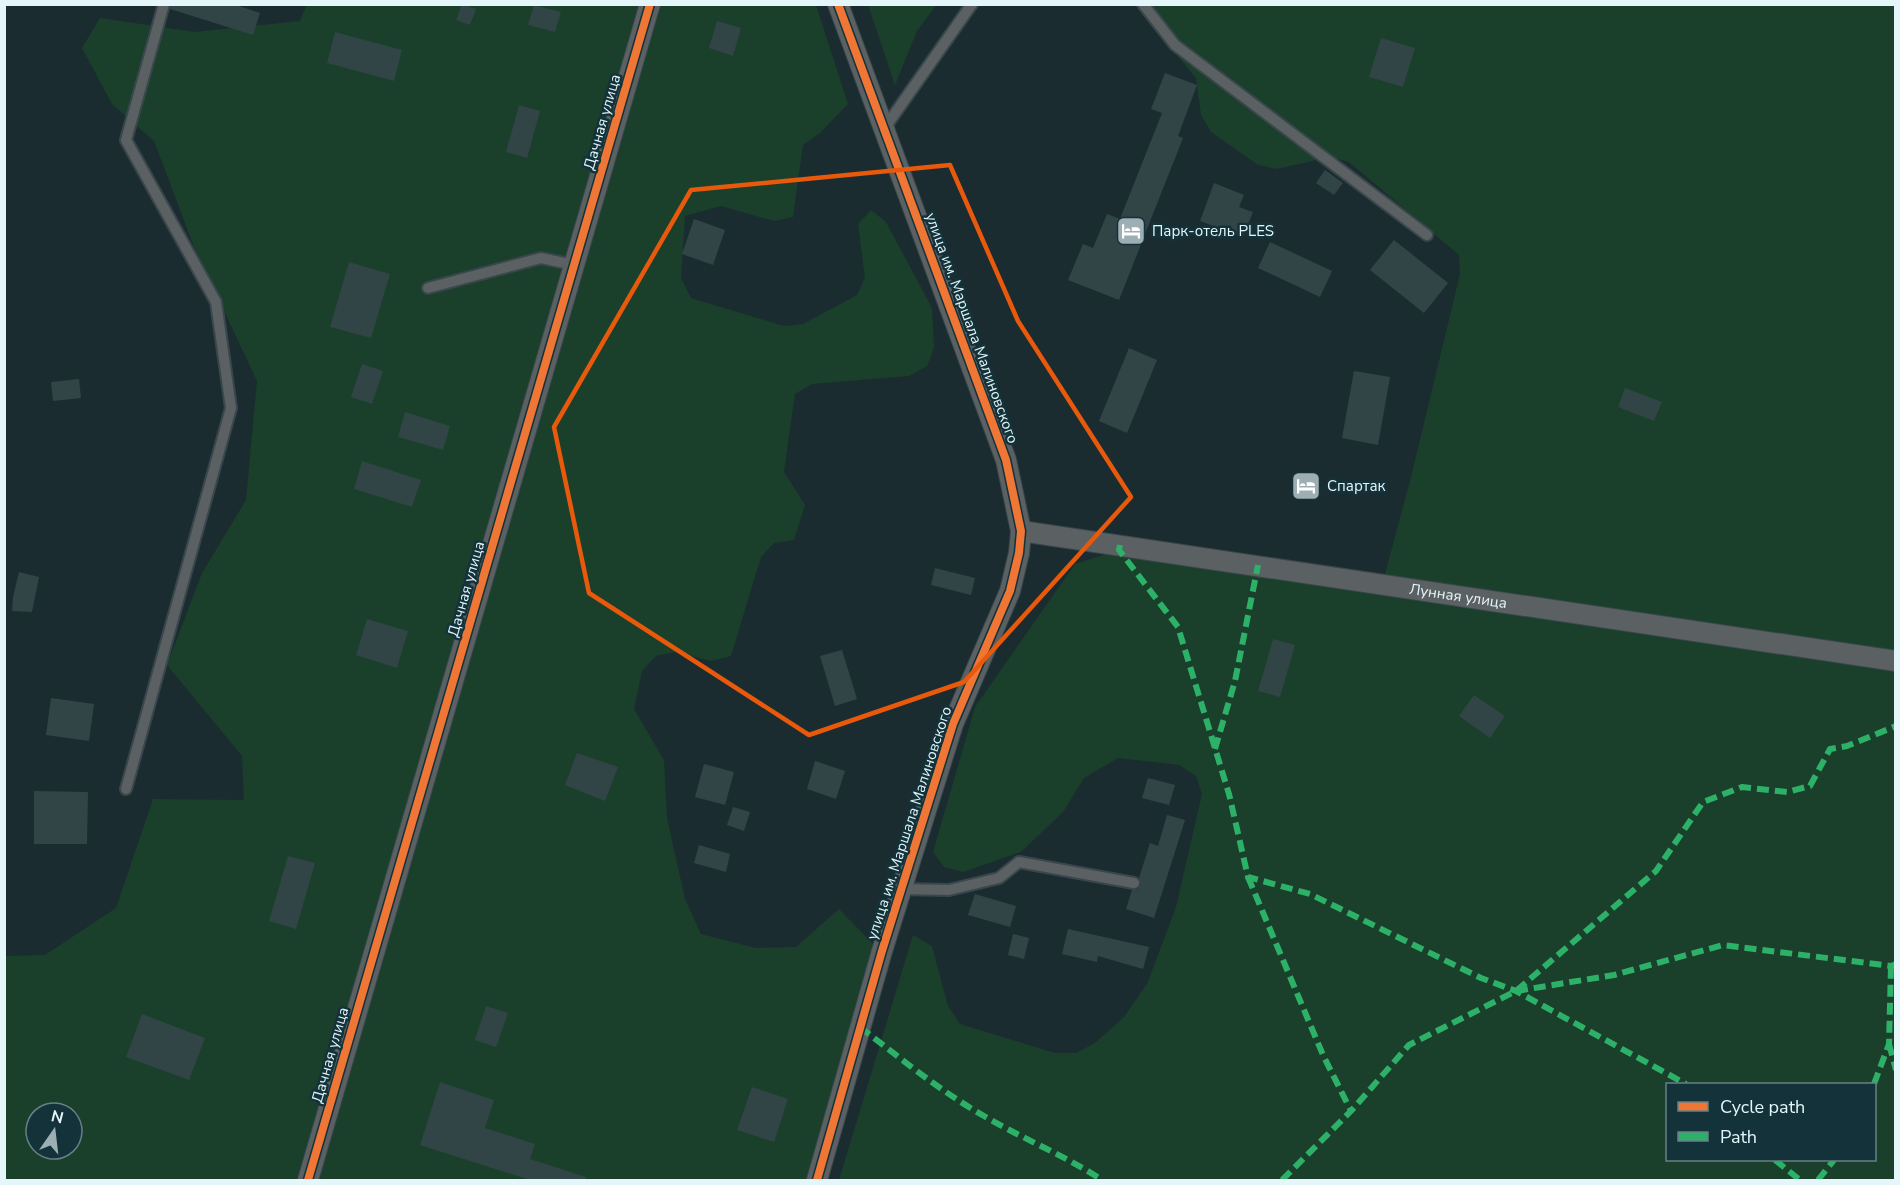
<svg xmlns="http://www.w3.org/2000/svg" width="1900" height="1185" font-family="'Nunito Sans',sans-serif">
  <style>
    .green { fill: #1a3f2a; fill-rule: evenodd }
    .building { fill: #314546 }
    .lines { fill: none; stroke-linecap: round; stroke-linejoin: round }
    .lane-casing { stroke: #39474c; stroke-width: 14 }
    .street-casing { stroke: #39474c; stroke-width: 22 }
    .lane { stroke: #5b6063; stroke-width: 10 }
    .street { stroke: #5b6063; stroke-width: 20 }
    .quiet { stroke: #2db169; stroke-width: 6; stroke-dasharray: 12 6; stroke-linecap: butt }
    .cycleway-casing { stroke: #133239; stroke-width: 11 }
    .cycleway { stroke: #f07635; stroke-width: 8 }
    .marked { fill: none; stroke: #e8590c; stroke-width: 4.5; stroke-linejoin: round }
    .labels { text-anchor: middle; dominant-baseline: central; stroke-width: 5; stroke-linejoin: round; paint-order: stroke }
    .street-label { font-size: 15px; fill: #e5f6fb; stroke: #133239 }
    .poi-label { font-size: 15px; fill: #e5f6fb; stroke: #133239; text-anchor: start }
  </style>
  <rect width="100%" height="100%" fill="#1b2c31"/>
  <g class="green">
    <path d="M307,4L816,5L848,104L820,133L803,145L793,217L774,221L721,206L685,216L681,278L691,298L784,326L803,324L857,295L865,278L858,224L871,210L886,222L932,308L934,348L927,366L909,376L812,384L795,394L784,472L805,505L794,540L774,543L761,557L731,656L711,661L675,652L656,656L642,671L634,709L664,760L667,818L685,899L701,934L756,948L796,947L839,909L878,949L807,1180H5L4,956L45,955L116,908L153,799L244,800L242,756L167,665L202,573L246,500L257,381L194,247L154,141L112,104L82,48L100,18L195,32L300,21ZM36,1113H72V1149H36Z"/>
    <path d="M868,5H936L917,31L895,85Z"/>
    <path d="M1143,5H1895V1180H839L913,935L932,946L948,1006L960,1024L1055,1053H1076L1095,1043L1124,1017L1147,984L1176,907L1202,794L1196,776L1179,765L1118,758L1084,778L1063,812L1021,852L963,872L944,867L933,852L975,707L1075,564L1119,550L1201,568L1251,570L1381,589L1411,477L1460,274L1459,255L1349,162L1331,157L1276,169L1258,165L1211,132L1201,115L1196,78L1148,21ZM1668,1084H1874V1160H1668Z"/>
  </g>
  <g class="building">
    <path d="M171,4H233L260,13L253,35L170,9Z"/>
    <path d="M462,4L476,9L470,25L456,20Z"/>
    <path d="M534,5L561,12L555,32L528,25Z"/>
    <path d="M717,21L741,28L733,56L709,48Z"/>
    <path d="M335,32L402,50L394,81L327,63Z"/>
    <path d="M1381,38L1415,48L1403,87L1369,77Z"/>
    <path d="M1165,73L1197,85L1178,136L1183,138L1119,300L1068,280L1083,244L1093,248L1107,214L1120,219L1162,113L1151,109Z"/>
    <path d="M519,105L540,111L527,158L506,152Z"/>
    <path d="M1325,170L1343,183L1334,195L1316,183Z"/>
    <path d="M1214,183L1244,195L1239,207L1253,212L1243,237L1200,221Z"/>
    <path d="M694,219L725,230L713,265L682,254Z"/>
    <path d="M1394,240L1448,283L1424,313L1370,270Z"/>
    <path d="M1270,242L1332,271L1320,297L1258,268Z"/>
    <path d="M349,262L390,274L371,338L330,327Z"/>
    <path d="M1129,348L1157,360L1127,433L1099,421Z"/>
    <path d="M362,364L383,371L372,404L351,397Z"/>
    <path d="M1354,371L1390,377L1378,445L1342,438Z"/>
    <path d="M79,379L81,398L53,401L51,382Z"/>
    <path d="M1625,388L1662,402L1654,421L1618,407Z"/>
    <path d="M405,412L450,426L443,450L398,437Z"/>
    <path d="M362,461L421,480L412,507L354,489Z"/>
    <path d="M935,568L975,578L971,595L931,585Z"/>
    <path d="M19,572L39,577L32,612L12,611L13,597Z"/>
    <path d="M367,619L408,631L397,668L356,655Z"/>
    <path d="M1273,639L1295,645L1280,697L1258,691Z"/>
    <path d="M842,650L857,699L835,706L820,656Z"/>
    <path d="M1474,695L1505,716L1490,738L1459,716Z"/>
    <path d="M51,698L94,704L89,741L46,735Z"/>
    <path d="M577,753L618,767L605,801L565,785Z"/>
    <path d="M815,761L845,771L836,799L807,789Z"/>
    <path d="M704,764L734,772L725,805L695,797Z"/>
    <path d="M1148,778L1175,785L1169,805L1142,798Z"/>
    <path d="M34,791L88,792L87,844H34Z"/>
    <path d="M733,807L750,812L744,831L727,825Z"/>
    <path d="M1167,815L1185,820L1154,918L1126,909L1132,890H1137L1141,885L1139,878L1150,843L1158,846Z"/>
    <path d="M699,845L730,854L726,872L694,863Z"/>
    <path d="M288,856L315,863L296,929L269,921Z"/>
    <path d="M975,894L1016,906L1010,927L968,915Z"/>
    <path d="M1068,929L1149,947L1143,969L1098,956L1097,962L1062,954Z"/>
    <path d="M1013,934L1029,938L1024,959L1008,955Z"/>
    <path d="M486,1006L508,1013L496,1047L475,1040Z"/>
    <path d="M142,1014L205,1038L189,1080L126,1057Z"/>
    <path d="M440,1082L494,1100L485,1128L535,1144L530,1159L586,1177V1180H530L420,1145Z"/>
    <path d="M752,1087L788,1099L774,1142L737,1130Z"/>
  </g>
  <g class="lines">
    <g class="lane-casing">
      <g id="lane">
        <path d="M1143,4L1175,45L1427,235"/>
        <path d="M884,129L972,4"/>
        <path d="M428,288L541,258L574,265"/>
        <path d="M126,789L231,408L216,302L126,140L164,4"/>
        <path d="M901,889L949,890L999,878L1019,862L1134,883"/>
      </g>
    </g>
    <g class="street-casing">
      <g id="street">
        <path id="s1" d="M1021,531L1896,661"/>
        <path d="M308,1180L650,4"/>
        <path d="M817,1180L882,951L953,724L1010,591L1019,553L1021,531L1006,460L838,4"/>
      </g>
    </g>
    <use href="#lane" class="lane"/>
    <use href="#street" class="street"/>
    <g class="quiet">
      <path d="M1120,545L1119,550L1178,627L1229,794L1248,877L1310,894L1481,978L1516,991L1686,1084"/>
      <path d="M1215,749L1235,681L1258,565"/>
      <path d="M1248,877L1323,1055L1351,1111"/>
      <path d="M1516,991L1614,975L1723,945L1891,966L1896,964"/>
      <path d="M860,1027C900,1058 940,1091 984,1116C1023,1139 1064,1155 1102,1180"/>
      <path d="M1889,1044L1896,1070"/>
      <path d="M1874,1084L1889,1044L1891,966"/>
      <path d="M1775,1160L1800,1180"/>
      <path d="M1282,1180L1351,1111L1409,1045L1516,991L1656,871L1703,802L1742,787L1787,792L1810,786L1830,749L1847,746L1896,726"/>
      <path d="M1818,1180L1834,1160"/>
    </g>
    <g class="cycleway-casing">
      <g id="cycleway">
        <path d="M308,1180L650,4"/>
        <path d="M817,1180L882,951L953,724L1010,591L1019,553L1021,531L1006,460L838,4"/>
      </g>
    </g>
    <use href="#cycleway" class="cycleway"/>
  </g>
  <path class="marked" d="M950,165L1018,321L1131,497L964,682L809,735L589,593L554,427L691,190Z"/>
  <defs>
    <g id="hotel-square" transform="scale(1.5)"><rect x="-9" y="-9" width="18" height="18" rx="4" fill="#9eafb4" stroke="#133239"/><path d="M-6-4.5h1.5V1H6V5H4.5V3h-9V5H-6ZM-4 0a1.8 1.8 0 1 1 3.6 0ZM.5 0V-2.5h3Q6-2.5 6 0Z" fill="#fff"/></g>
  </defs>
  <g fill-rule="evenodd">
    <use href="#hotel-square" x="1131" y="231"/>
    <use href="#hotel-square" x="1306" y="486"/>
  </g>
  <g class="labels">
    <g class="street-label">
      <text transform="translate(602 122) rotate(-74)">Дачная улица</text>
      <text transform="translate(972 328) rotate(70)">улица им. Маршала Малиновского</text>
      <text transform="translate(466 589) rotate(-74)">Дачная улица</text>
      <text stroke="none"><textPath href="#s1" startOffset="442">Лунная улица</textPath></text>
      <text transform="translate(909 823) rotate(-72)">улица им. Маршала Малиновского</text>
      <text transform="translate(330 1055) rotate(-74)">Дачная улица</text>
    </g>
    <g class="poi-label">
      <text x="1152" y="231">Парк-отель PLES</text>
      <text x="1327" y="486">Спартак</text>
    </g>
  </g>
  <rect width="1900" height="1185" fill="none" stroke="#e5f6fb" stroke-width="12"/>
  <rect x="1666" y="1083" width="210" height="78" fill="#133239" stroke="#678087" stroke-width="1.5"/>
  <rect x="1678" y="1102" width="30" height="9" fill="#f07635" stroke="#678087" stroke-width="1.5"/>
  <text x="1720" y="1113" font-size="18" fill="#e5f6fb">Cycle path</text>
  <rect x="1678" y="1132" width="30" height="9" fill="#2db169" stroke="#678087" stroke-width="1.5"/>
  <text x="1720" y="1143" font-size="18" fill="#e5f6fb">Path</text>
  <g transform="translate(54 1131) rotate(14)"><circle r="28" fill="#133239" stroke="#678087" stroke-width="1.5"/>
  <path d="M0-4.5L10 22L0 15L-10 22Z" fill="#9eafb4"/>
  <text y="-9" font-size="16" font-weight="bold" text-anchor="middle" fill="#e5f6fb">N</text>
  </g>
</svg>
